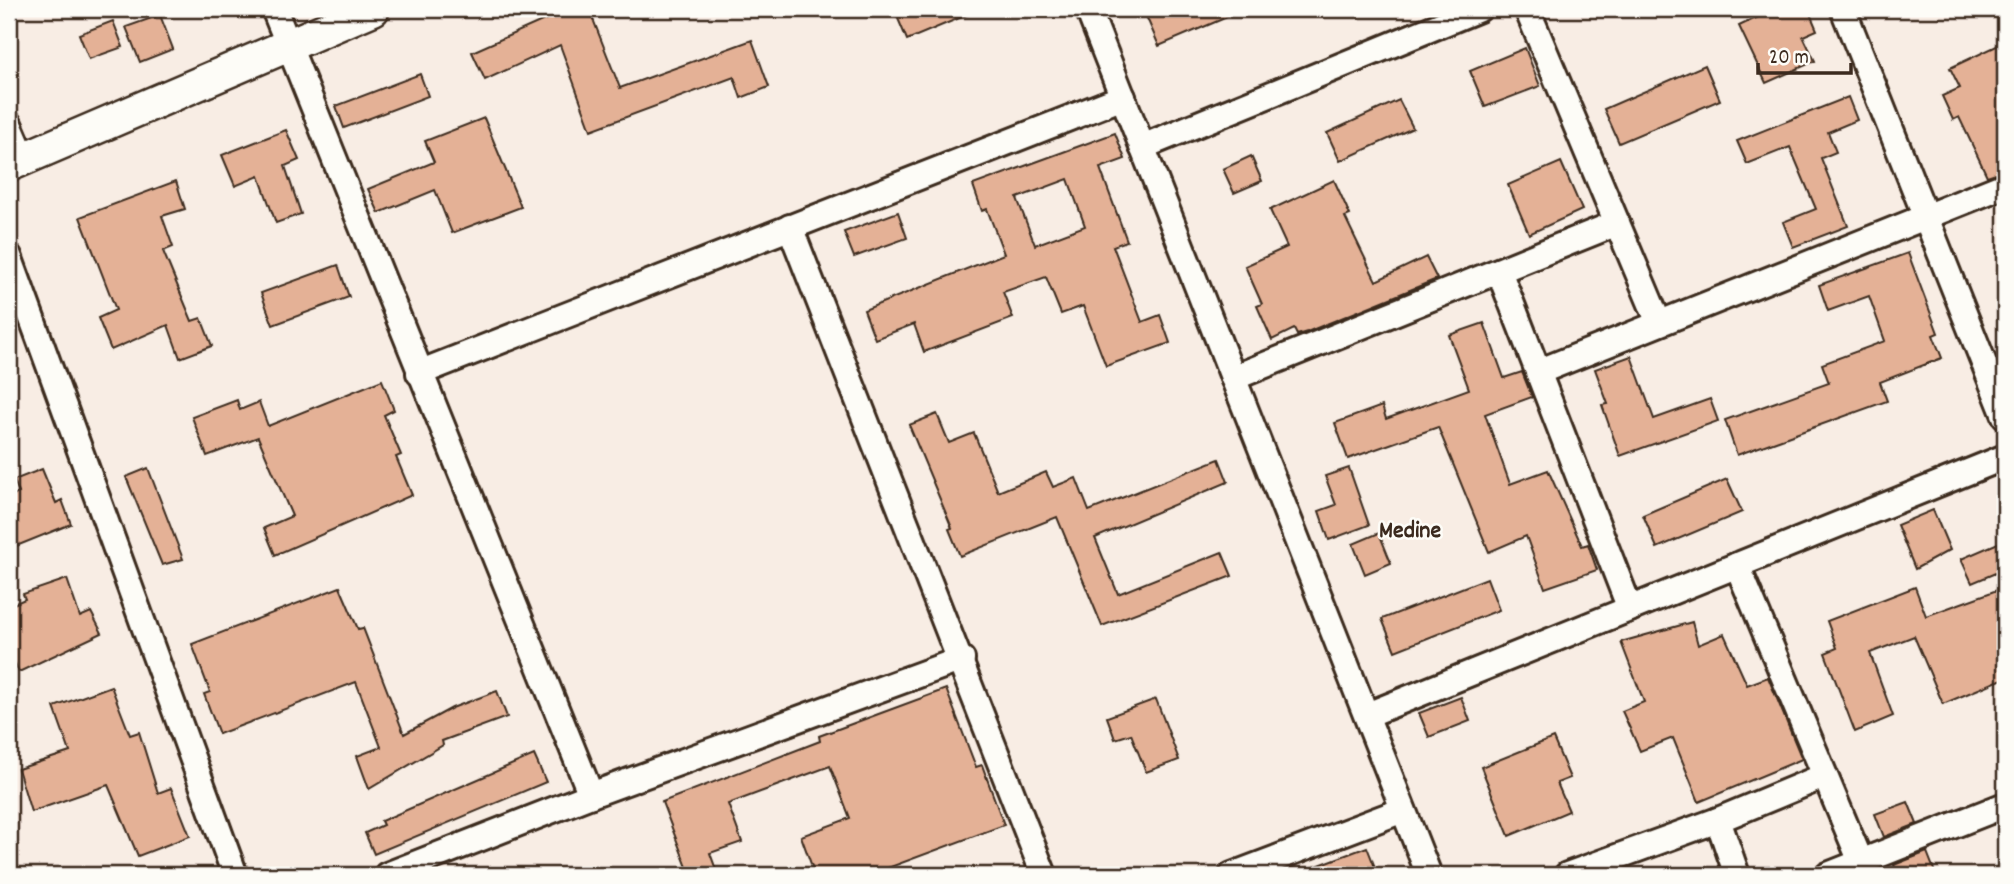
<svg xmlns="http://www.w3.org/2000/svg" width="2014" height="884" font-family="Dekko,sans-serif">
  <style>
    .building { fill: #e4b196; stroke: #3b2a1e; stroke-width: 2; fill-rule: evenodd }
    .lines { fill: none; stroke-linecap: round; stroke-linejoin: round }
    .minor-casing { stroke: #3b2a1e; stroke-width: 30 }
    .tertiary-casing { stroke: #3b2a1e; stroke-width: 37 }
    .minor { stroke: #fdfcf7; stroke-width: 24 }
    .tertiary { stroke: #fdfcf7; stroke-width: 32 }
    .labels { text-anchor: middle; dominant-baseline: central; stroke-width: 5; stroke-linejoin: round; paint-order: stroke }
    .quarter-label { font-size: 24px; font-weight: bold; fill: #3b2a1e; stroke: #fdfcf7 }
  </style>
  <rect width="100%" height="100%" fill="#f8ede4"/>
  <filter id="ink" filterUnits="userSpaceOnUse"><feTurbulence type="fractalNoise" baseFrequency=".0143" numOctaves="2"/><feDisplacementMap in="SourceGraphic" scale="14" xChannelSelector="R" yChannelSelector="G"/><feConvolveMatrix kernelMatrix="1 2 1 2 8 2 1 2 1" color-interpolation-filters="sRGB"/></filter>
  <g filter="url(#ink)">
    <g class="building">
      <path d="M569,9H589L620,88L752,40L769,87L741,98L734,77L591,130L560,45L485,80L472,52Z"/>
      <path d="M894,9H981L907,40Z"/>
      <path d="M1143,9H1246L1159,46Z"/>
      <path d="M1775,9H1808L1817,30L1803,36L1815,61L1766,83L1739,26Z"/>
      <path d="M160,15L173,49L140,62L126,27Z"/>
      <path d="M113,21L123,47L89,59L79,34Z"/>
      <path d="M2005,42V170L1987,176L1959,117L1953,120L1942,96L1960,88L1950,68Z"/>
      <path d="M1525,48L1540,86L1485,107L1470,71Z"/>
      <path d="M1705,65L1720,100L1619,143L1604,109Z"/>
      <path d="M420,74L428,96L344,128L336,106Z"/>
      <path d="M1848,97L1857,120L1828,132L1836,152L1821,158L1848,226L1793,247L1783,222L1816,209L1790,147L1747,164L1737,141Z"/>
      <path d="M1399,100L1413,128L1340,161L1327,133Z"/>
      <path d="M484,118L521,207L452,233L435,190L379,213L368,189L434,162L425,141Z"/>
      <path d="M286,130L299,160L285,166L301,214L276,223L259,176L235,186L222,155Z"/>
      <path d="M1115,133L1125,159L1100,168L1127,241L1113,246L1142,322L1160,315L1170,343L1106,366L1083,306L1061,314L1046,277L1003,292L1013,318L924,352L914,324L875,339L864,310L1004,254L987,209L982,211L973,185ZM1068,179L1085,226L1035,245L1017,198Z"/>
      <path d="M1251,156L1262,181L1234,193L1223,169Z"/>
      <path d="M1561,162L1582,210L1529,234L1508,185Z"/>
      <path d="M1334,180L1350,215L1345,217L1376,281L1426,257L1437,279L1307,332L1297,335L1294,329L1272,340L1257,306L1262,304L1245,266L1287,247L1270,210Z"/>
      <path d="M176,181L185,209L162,216L173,247L163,251L192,321L201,318L212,346L180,358L168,325L111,350L98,318L116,310L80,217Z"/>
      <path d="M898,212L907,238L854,257L844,232Z"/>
      <path d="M1908,253L1938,333L1933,335L1942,358L1880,382L1887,401L1737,455L1725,420L1829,383L1822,364L1885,341L1869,296L1828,311L1819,285Z"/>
      <path d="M338,265L349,297L273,325L261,293Z"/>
      <path d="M1484,323L1504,378L1522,372L1532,397L1485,414L1510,484L1548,470L1582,546L1588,544L1597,570L1545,588L1526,536L1489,552L1438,427L1348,459L1335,423L1382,406L1386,419L1469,389L1449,335Z"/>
      <path d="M1631,356L1654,419L1710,399L1718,421L1620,456L1602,405L1608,404L1595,369Z"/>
      <path d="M382,380L394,410L384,415L401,455L396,457L412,495L275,555L264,528L292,516L258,437L207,456L192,417L237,400L240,410L259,402L268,426Z"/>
      <path d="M937,414L949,443L974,433L998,492L1046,472L1053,487L1076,478L1089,511L1219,459L1228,482L1095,538L1118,594L1222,552L1232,576L1102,626L1057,517L960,556L949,529L952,528L909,425Z"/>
      <path d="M148,468L183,559L162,565L126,477Z"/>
      <path d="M1349,468L1369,525L1329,540L1319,511L1336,505L1325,476Z"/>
      <path d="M42,469L56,503L62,500L71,524L9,549V497L19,493L14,480Z"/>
      <path d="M1727,479L1742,512L1657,548L1643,515Z"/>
      <path d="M1933,510L1950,550L1915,569L1897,525Z"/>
      <path d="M1379,533L1391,563L1365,574L1353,544Z"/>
      <path d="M2005,540V569L1972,583L1961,559Z"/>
      <path d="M1487,578L1499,610L1395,651L1382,619Z"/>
      <path d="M67,579L80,617L91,612L102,633L19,672L9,650V606L25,599L23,594Z"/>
      <path d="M340,587L358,629L363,628L404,734L452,708L497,691L507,717L442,741L443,745L369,789L357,756L381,747L356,682L219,734L204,694L210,692L192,644Z"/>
      <path d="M1915,587L1926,616L1997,590L2005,611V678L1943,704L1914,636L1870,653L1893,716L1855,732L1825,653L1837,648L1827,621Z"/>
      <path d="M1692,622L1698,645L1724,634L1747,685L1768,677L1802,759L1699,802L1673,738L1640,751L1622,711L1644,702L1621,642Z"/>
      <path d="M111,686L130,735L139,732L158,793L171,788L190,836L138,856L108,785L31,812L18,769L70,752L54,707Z"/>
      <path d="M946,689L976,767L982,765L1004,825L869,875H815L801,836L850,818L830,766L728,804L742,842L710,853L718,875H690L662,802L820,741L819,736Z"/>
      <path d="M1461,697L1470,721L1429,737L1419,713Z"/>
      <path d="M1156,699L1179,760L1146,772L1131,734L1115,739L1107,717Z"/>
      <path d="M1553,738L1570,778L1557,783L1569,811L1509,836L1481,767Z"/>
      <path d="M534,755L546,782L374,854L365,833L383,825L381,821Z"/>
      <path d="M1908,802L1917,824L1884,837L1875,814Z"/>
      <path d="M1367,847L1378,875H1298V873Z"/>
      <path d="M1927,852L1936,875H1898L1894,865Z"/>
    </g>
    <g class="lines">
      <g class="minor-casing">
        <g id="minor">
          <path d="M274,9L591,795"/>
          <path d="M1088,9L1429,875"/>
          <path d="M1527,9L1659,323"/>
          <path d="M1843,9L2005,416"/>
          <path d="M9,124L24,159"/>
          <path d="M1142,147L1479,9"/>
          <path d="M790,227L1044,875"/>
          <path d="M9,256L235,875"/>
          <path d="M1499,271L1630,609"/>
          <path d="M1538,372L2005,185"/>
          <path d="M419,373L1123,97"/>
          <path d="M1233,378L1617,223"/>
          <path d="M1737,565L1861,862"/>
          <path d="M1367,715L2005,457"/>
          <path d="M1718,820L1737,875"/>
          <path d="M387,875L591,795L962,659"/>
          <path d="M1232,875L1403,810"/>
          <path d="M1567,875L1718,820L1824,776"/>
          <path d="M1828,875L2005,805"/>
        </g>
      </g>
      <g class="tertiary-casing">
        <path id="tertiary" d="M9,165L373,9"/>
      </g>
      <use href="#minor" class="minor"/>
      <use href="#tertiary" class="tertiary"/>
    </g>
  </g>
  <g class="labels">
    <g class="quarter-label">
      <text x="1410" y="532">Medine</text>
    </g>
  </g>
  <rect width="2014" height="884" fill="none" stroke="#fdfcf7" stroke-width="35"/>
  <rect x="18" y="18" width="1979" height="849" fill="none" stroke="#3b2a1e" stroke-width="2.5" filter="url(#ink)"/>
  <path d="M1758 63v10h93v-10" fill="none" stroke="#3b2a1e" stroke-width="3.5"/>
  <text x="1769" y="63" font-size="21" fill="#3b2a1e" stroke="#fdfcf7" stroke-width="5" paint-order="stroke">20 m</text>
</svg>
